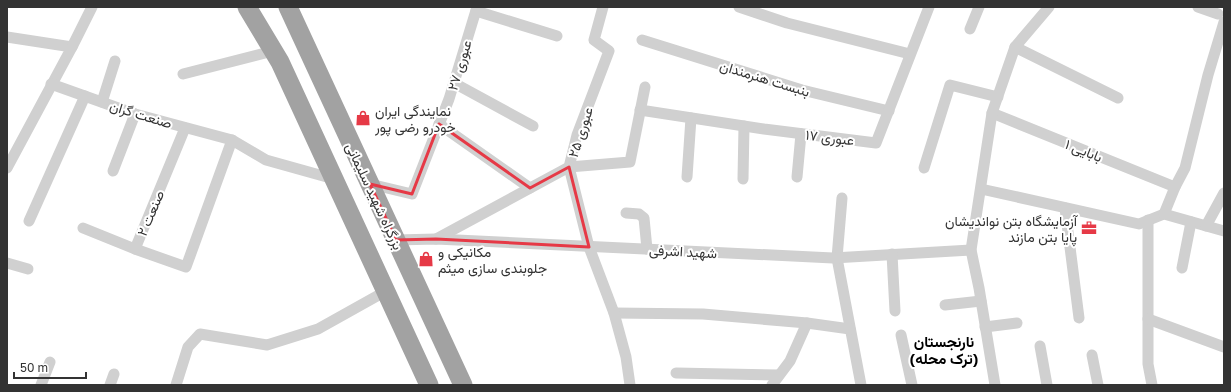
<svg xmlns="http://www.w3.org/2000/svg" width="1231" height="392" font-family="'Golos Text',Vazirmatn,sans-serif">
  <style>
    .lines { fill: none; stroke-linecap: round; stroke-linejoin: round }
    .minor { stroke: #d0d0d0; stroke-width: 11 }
    .trunk { stroke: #a2a2a2; stroke-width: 19 }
    .marked { fill: none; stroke: #e63946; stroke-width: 3; stroke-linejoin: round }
    .labels { text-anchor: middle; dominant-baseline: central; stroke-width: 4; stroke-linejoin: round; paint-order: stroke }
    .street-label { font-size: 14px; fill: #333; stroke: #fff }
    .poi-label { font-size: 14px; fill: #333; stroke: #fff; text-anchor: start }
    .neighbourhood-label { font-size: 15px; font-weight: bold; fill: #000; stroke: #fff }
  </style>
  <rect width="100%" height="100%" fill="#fff"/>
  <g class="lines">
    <g class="minor">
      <path d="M739,7L787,23L910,54"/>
      <path d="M1198,7L1218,14"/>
      <path d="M476,11L557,36"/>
      <path d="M970,29L979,7"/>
      <path d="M7,37L72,47L7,168"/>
      <path d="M642,40L802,90L889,111"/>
      <path d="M72,47L92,7"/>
      <path d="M1015,47L1118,98"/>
      <path d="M183,74L273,51"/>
      <path d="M454,83L533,126"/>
      <path d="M51,84L135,114L232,140L266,160L334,179"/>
      <path d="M102,102L115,61"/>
      <path d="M640,110L764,129L876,143L929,7"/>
      <path d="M992,113L1175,187"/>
      <path d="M439,124L530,188"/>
      <path d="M185,128L135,249L186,267L232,140"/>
      <path d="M924,168L950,85L998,97"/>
      <path d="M113,171L135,114"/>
      <path d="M687,177L691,118"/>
      <path d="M797,177L801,134"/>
      <path d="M743,179L744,126"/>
      <path d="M370,184L412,194L449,99L477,7"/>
      <path d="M981,189L1139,224L1164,214L1224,231"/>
      <path d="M842,198L837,258L861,385"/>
      <path d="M1065,208L1079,318"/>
      <path d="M626,213L639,214L644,218L647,249"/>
      <path d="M1164,214L1175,187L1185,168L1208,75L1224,22"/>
      <path d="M1148,220V364L1152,385"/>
      <path d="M29,221L85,96"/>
      <path d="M1206,226L1224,193"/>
      <path d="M83,228L135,249"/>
      <path d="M436,239L569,167L577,135L609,51L594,40L603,7"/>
      <path d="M396,240L436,239L833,258L971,250"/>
      <path d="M892,254L895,311"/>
      <path d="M7,263L28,269"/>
      <path d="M1182,268L1191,222"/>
      <path d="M945,305L981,301"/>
      <path d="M614,313L703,314L807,323L850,329"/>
      <path d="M1148,319L1224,347"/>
      <path d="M985,327L1017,323"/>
      <path d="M901,335L912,385"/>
      <path d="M1040,346L1047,385"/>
      <path d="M1092,355L1098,385"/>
      <path d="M676,373L779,375"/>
      <path d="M41,385L50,362"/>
      <path d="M110,385L114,374"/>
      <path d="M176,385L188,347L200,334L267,345L318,329L386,291"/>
      <path d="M630,385L626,357L614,313L589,247L569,167L630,162L645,87"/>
      <path d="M772,385L790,361L807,323"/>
      <path d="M995,385L979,288L971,250L992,113L1015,47L1049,7"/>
    </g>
    <g class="trunk">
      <path d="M247,7L280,62L429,385"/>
      <path d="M288,7L463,385"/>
    </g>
  </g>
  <path class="marked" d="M439,124L530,188L569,167L589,247L436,239L396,240L370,184L412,194Z"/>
  <defs>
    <g id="shop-bare" transform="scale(1.2)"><path d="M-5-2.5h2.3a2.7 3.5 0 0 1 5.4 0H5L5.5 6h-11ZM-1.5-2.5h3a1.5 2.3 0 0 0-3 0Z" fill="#e63946" stroke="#fff" stroke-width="2.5" paint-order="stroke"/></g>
    <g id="office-bare" transform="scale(1.2)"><path d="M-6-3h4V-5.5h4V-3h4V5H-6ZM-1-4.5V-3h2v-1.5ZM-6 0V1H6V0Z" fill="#e63946" stroke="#fff" stroke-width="2.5" paint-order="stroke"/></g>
  </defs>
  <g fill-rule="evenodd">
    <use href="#shop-bare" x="363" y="118"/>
    <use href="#office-bare" x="1089" y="228"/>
    <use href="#shop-bare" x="426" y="259"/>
  </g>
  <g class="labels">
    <g class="street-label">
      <text transform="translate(459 65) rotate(-73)">عبوری ۲۷</text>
      <text transform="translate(765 78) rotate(17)">بنبست هنرمندان</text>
      <text transform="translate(141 114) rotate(17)">صنعت گران</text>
      <text transform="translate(580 132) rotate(-72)">عبوری ۲۵</text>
      <text transform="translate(830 137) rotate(7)">عبوری ۱۷</text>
      <text transform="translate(1084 150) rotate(22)">بابایی ۱</text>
      <text transform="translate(375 196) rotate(65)">بزرگراه شهید سلیمانی</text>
      <text transform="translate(150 213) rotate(-67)">صنعت ۲</text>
      <text transform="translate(683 251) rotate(3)">شهید اشرفی</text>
    </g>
    <g class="poi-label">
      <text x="375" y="110">نمایندگی ایران<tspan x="375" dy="16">خودرو رضی پور</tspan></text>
      <text x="1077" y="220" text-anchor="end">آزمایشگاه بتن نواندیشان<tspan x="1077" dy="16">پایا بتن مازند</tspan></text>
      <text x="438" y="251">مکانیکی و<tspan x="438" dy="16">جلوبندی سازی میثم</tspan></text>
    </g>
    <g class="neighbourhood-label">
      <text x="944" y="341">نارنجستان<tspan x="944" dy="17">(ترک محله)</tspan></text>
    </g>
  </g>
  <rect width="1231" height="392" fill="none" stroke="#333333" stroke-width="16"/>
  <path d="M14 372v6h72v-6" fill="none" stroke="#333333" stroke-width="2"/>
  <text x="20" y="372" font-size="12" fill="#333333" stroke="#ffffff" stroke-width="3" paint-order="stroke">50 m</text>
</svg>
